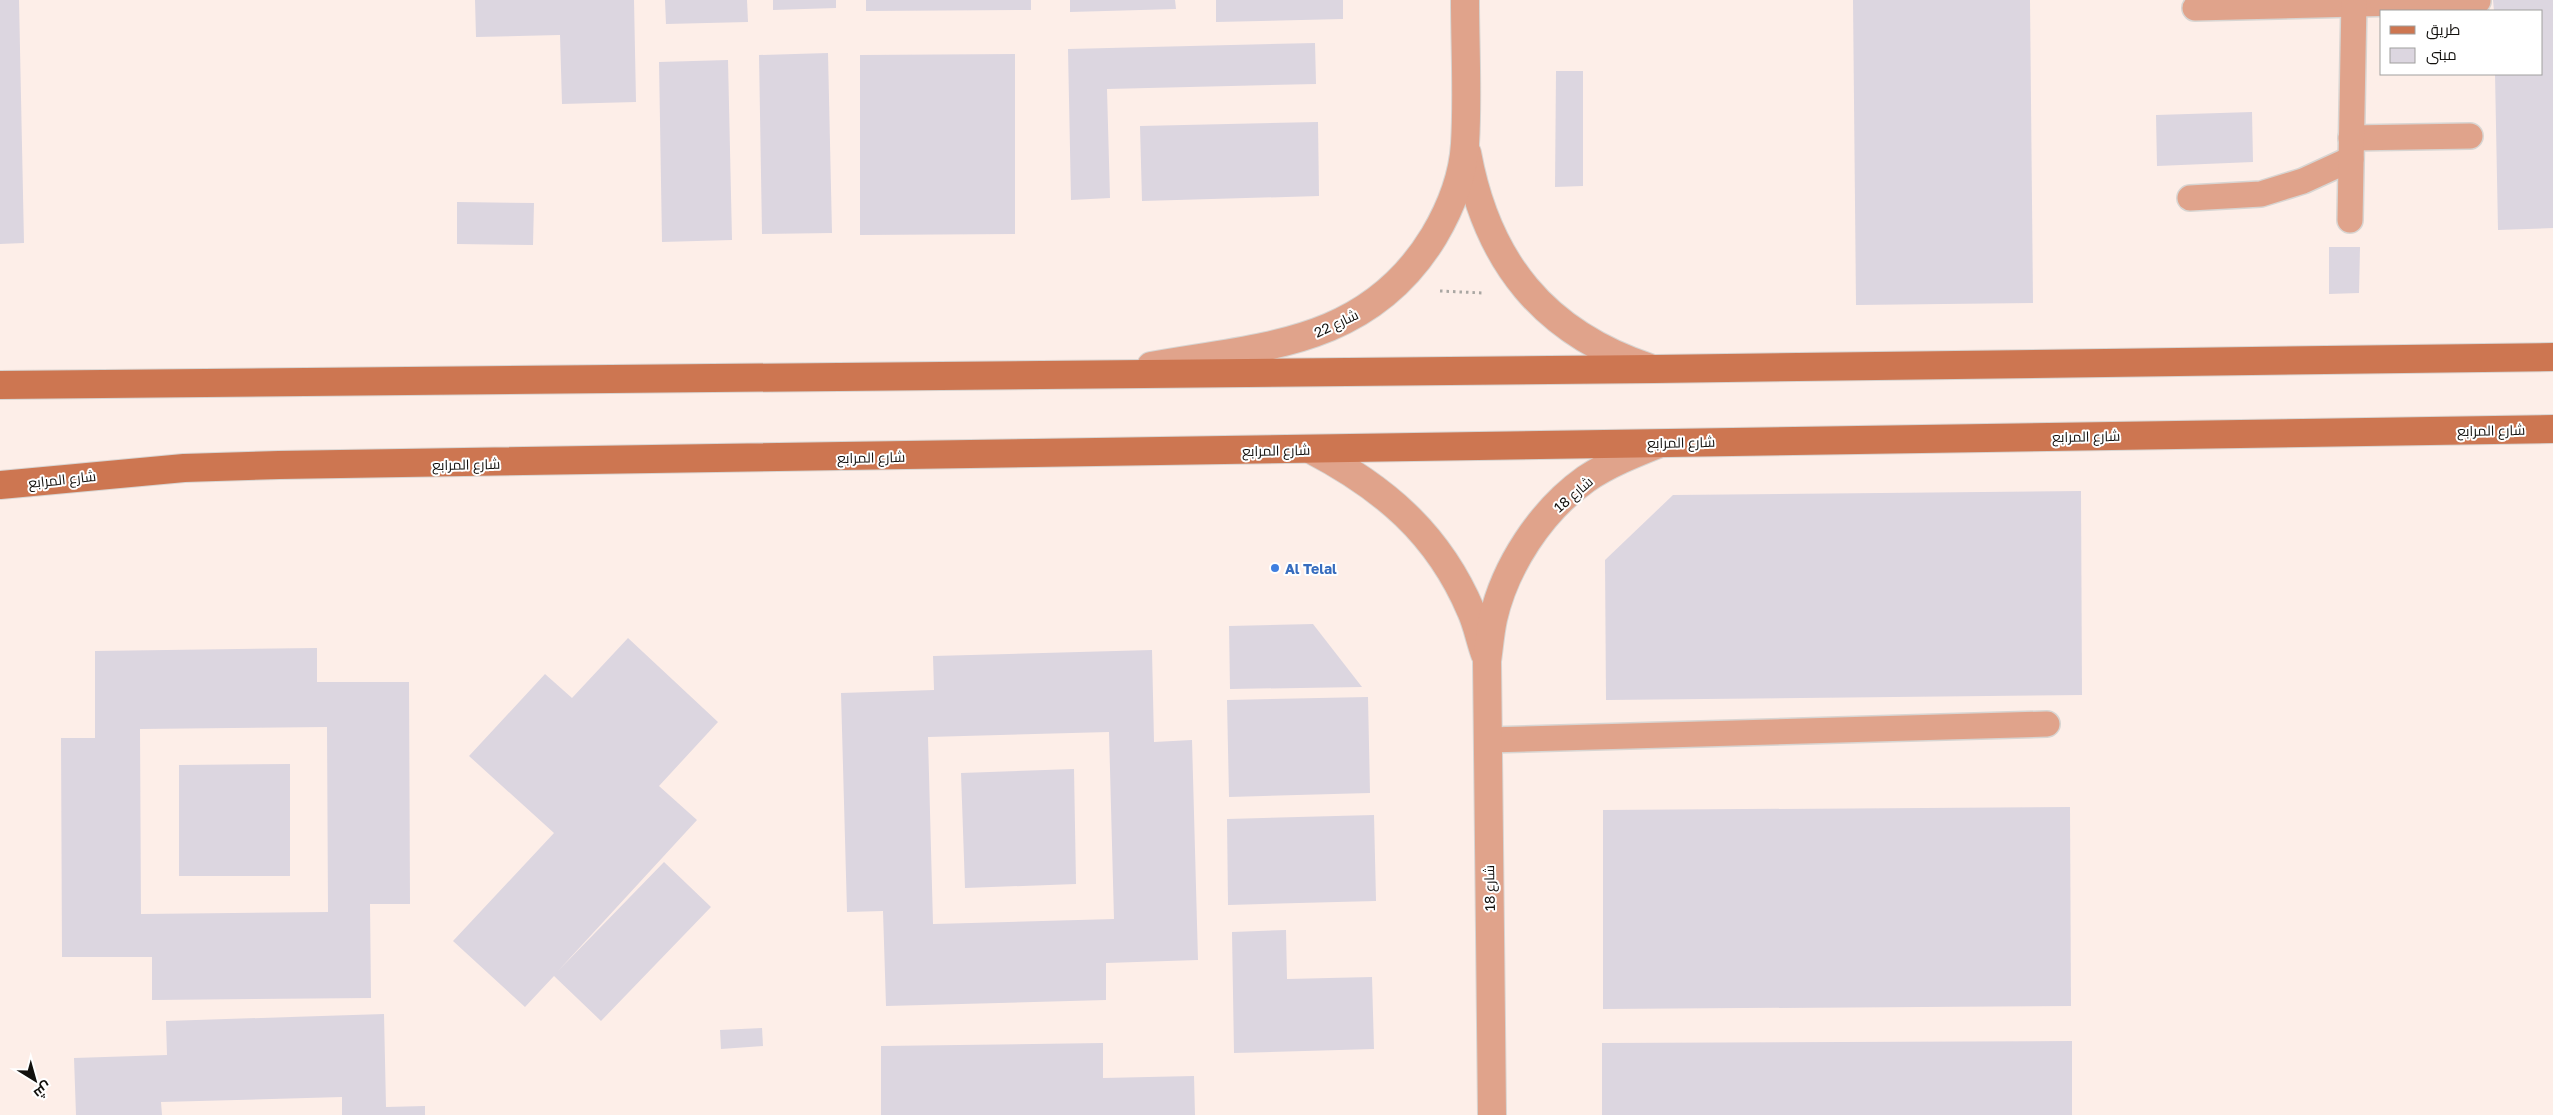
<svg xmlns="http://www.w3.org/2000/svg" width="2553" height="1115" font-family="'Golos Text',Cairo,sans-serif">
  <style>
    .industrial { fill: #fdeee8; fill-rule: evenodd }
    .building { fill: #dcd6e0; fill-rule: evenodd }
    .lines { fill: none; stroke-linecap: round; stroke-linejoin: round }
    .service-casing { stroke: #d8d5d2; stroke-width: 28 }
    .minor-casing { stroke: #d8d5d2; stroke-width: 30 }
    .secondary-casing { stroke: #d8d5d2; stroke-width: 30 }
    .path { stroke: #aaa7a3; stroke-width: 3; stroke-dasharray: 2.5 4; stroke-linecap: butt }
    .service { stroke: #e0a38b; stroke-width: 25 }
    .minor { stroke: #e0a38b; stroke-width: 28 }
    .secondary { stroke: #cd7651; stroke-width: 28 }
    .shop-dot { fill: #3f7fe0; stroke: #fff; stroke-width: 2 }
    .labels { text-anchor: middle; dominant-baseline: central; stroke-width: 4; stroke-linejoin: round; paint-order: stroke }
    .street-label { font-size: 14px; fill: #12100d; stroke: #fff }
    .shop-label { font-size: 14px; font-weight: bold; fill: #366cbe; stroke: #fff; text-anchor: start }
  </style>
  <rect width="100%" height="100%" fill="#fefbf7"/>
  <path class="industrial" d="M0,0H2553V1115H0ZM2382,11H2542V74H2382Z"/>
  <g class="building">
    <path d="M0,0H19L24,243L0,244Z"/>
    <path d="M475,0H634L636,102L562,104L560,35L476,37Z"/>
    <path d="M665,0H747L748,22L666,24Z"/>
    <path d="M773,0H836V8L773,10Z"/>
    <path d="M866,0H1031V10L866,11Z"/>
    <path d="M1070,0H1175L1176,9L1070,12Z"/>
    <path d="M1216,0H1343V19L1216,22Z"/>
    <path d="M1853,0H2030L2033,303L1856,305Z"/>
    <path d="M2493,0H2553V228L2498,230L2495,74H2542V11H2494Z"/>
    <path d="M1315,43L1316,84L1107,89L1110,198L1071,200L1068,49Z"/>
    <path d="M828,53L832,233L762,234L759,55Z"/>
    <path d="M1015,54V234L860,235V55Z"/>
    <path d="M728,60L732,240L662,242L659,62Z"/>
    <path d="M1556,71H1583V186L1555,187Z"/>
    <path d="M2252,112L2253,162L2157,166L2156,115Z"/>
    <path d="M1318,122L1319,196L1142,201L1140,126Z"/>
    <path d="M457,202L534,203L533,245L457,244Z"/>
    <path d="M2329,247H2360L2359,293L2329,294Z"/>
    <path d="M2081,491L2082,695L1606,700L1605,560L1673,495Z"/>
    <path d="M1313,624L1362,687L1230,689L1229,626Z"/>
    <path d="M628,638L718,722L659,786L697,820L558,971L664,862L711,907L601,1021L554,976L525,1007L453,941L554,833L469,756L545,674L572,698Z"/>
    <path d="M317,648V682H409L410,904H370L371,998L152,1000V957H62L61,738H95V651ZM327,727L328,912L141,914L140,729Z"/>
    <path d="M1152,650L1154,742L1192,740L1198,960L1106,963V1000L886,1006L883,911L847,912L841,693L934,690L933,656ZM1109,732L1114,919L933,924L928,737Z"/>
    <path d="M1368,697L1370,793L1229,797L1227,700Z"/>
    <path d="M290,764V876H179V765Z"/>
    <path d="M1074,769L1076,884L965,888L961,773Z"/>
    <path d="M2070,807L2071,1006L1603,1009V810Z"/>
    <path d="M1374,815L1376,901L1228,905L1227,819Z"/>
    <path d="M1286,930L1287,979L1372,977L1374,1049L1234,1053L1232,932Z"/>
    <path d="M384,1014L386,1107L425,1106V1115H342V1097L161,1102L162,1115H76L74,1058L167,1055L166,1021Z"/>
    <path d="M762,1028L763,1046L721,1049L720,1030Z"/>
    <path d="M2072,1041V1115H1602V1043Z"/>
    <path d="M1103,1043V1078L1194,1076L1195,1115H881V1046Z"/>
  </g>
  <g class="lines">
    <g class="service-casing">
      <g id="service">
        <path d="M2195,8L2478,1"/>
        <path d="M2351,138L2470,136"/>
        <path d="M2190,198L2261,194L2303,181L2351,159"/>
        <path d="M2350,220L2354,0"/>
        <path d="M1488,740L2047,724"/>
      </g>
    </g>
    <g class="minor-casing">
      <g id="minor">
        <path d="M1467,153C1487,262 1544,333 1650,368"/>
        <path d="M1151,366C1263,346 1368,345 1434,236C1450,209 1463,176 1465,144C1468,96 1465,48 1465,0"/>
        <path d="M1310,449C1383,487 1438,533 1471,611C1477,624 1480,640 1485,654"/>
        <path d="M1492,1115L1487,661C1489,647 1490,633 1493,619C1505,566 1541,511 1586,479C1608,464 1633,454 1658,444"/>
      </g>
    </g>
    <g class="secondary-casing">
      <g id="secondary">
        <path d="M0,385L1654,369L2553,357"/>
        <path d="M0,485L184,468L279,465L2553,429"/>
      </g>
    </g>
    <path class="path" d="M1440,291L1483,293"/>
    <use href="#service" class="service"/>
    <use href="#minor" class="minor"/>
    <use href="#secondary" class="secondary"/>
  </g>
  <circle class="shop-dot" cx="1275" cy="568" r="5"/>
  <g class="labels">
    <g class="street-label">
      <text transform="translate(1336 323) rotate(-25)">شارع 22</text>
      <text transform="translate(2491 430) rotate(-1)">شارع المرابع</text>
      <text transform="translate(2086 436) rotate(-1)">شارع المرابع</text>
      <text transform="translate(1681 442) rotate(-1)">شارع المرابع</text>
      <text transform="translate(1276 450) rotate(-1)">شارع المرابع</text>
      <text transform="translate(871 457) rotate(-1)">شارع المرابع</text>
      <text transform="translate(466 464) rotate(-1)">شارع المرابع</text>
      <text transform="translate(62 479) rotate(-6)">شارع المرابع</text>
      <text transform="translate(1573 494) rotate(-41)">شارع 18</text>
      <text transform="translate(1489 888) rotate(-91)">شارع 18</text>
    </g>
    <g class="shop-label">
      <text x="1285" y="568">Al Telal</text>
    </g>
  </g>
  <rect x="2380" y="10" width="162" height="65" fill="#ffffff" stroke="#a09f9e"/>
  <rect x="2390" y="26" width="25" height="8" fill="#cd7651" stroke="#a09f9e"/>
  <text x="2426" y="35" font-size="15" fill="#12100d">طريق</text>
  <rect x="2390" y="48" width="25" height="15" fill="#dcd6e0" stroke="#a09f9e"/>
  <text x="2426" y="60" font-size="15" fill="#12100d">مبنى</text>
  <g transform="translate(35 1080) rotate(143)" stroke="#ffffff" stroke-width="4" paint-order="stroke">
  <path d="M0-4L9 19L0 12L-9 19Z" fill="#12100d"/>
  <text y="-8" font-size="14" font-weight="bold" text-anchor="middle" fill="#12100d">ش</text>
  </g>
</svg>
